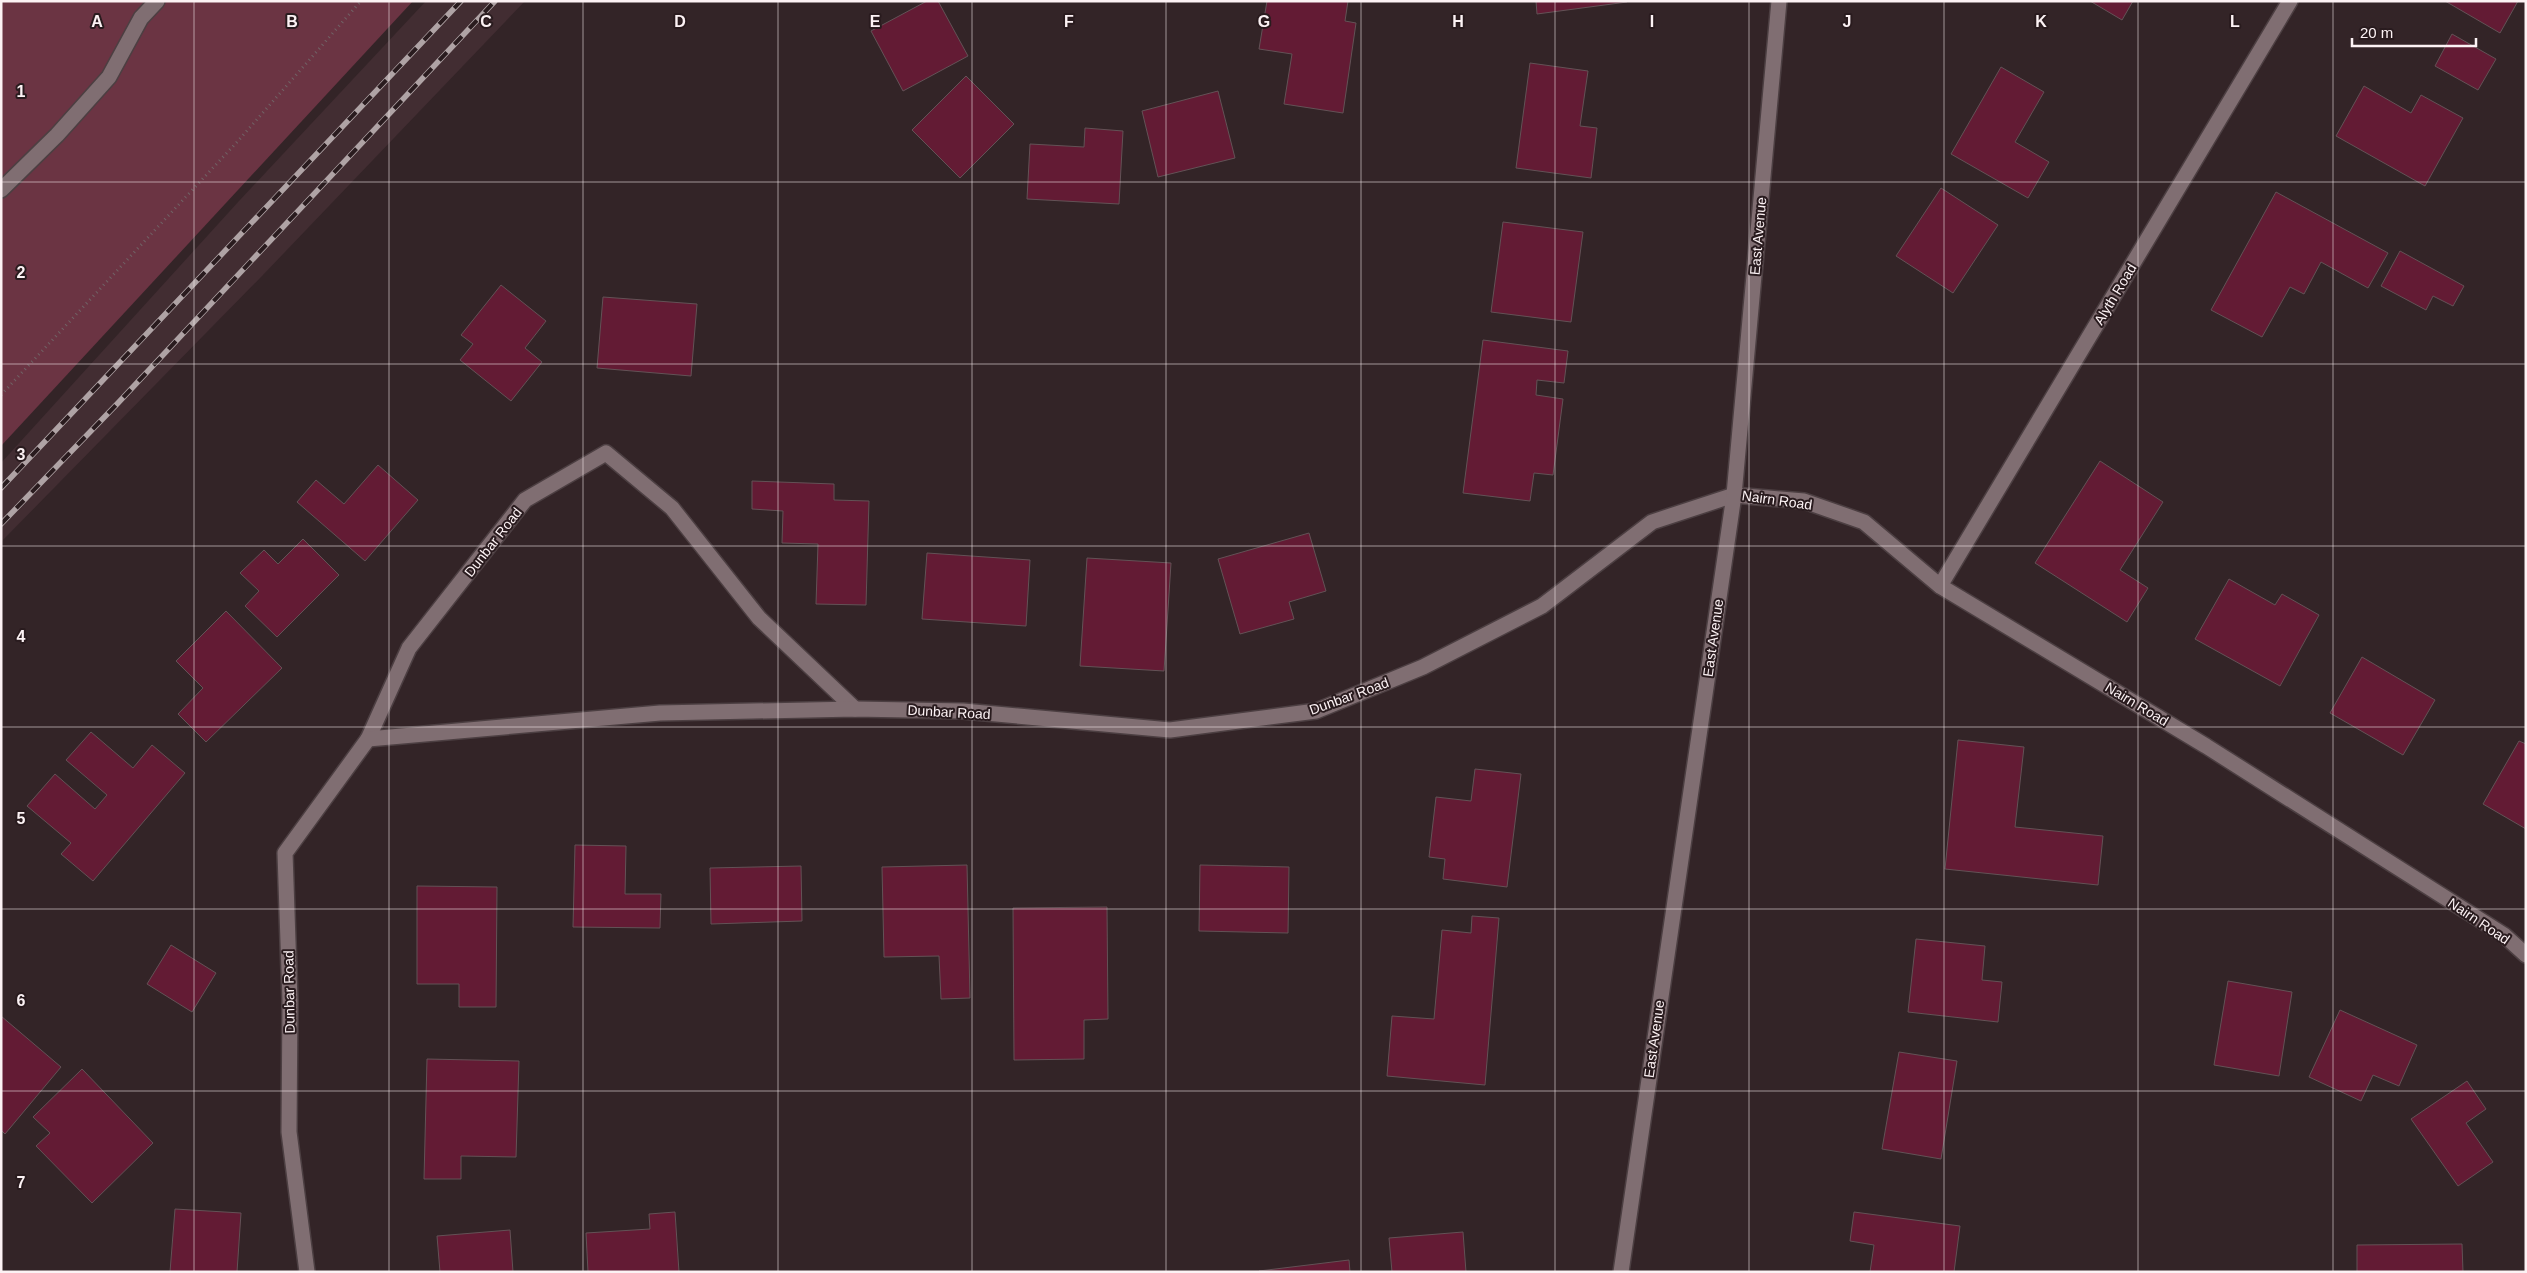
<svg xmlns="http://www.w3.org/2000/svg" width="2527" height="1273" font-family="Arial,sans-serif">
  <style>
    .built { fill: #422d32 }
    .green { fill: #6b3443 }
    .building { fill: #631b34; stroke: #635256 }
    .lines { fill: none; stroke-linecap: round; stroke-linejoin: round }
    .minor-casing { stroke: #4c3f42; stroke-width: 18 }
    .path { stroke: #716366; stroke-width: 3; stroke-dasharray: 1 4; stroke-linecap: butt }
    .minor { stroke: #806e72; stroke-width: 15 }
    .rail-casing { stroke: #afa3a5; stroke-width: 5.5 }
    .rail { stroke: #291b1e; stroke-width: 4; stroke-dasharray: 11; stroke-linecap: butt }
    .grid { fill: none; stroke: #fcf2f4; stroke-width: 1; stroke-opacity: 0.55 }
    .labels { text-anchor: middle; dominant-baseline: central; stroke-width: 4; stroke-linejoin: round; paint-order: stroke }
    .street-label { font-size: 14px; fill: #fcf2f4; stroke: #291b1e }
    .grid-label { font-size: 16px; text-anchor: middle; font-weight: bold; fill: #fcf2f4; stroke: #291b1e; stroke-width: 4; stroke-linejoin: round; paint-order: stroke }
  </style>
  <rect width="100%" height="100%" fill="#332427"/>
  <path class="built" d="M426,1H525L262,276L1,542V463L239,201Z"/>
  <path class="green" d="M1,1H413L1,446Z"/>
  <g class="building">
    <path d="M927,1H938L968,56L903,91L871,31Z"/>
    <path d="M1267,1H1348L1345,21L1356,23L1343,113L1284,104L1292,54L1259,49Z"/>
    <path d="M1536,1H1626L1627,2L1537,14Z"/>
    <path d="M2090,1H2133L2122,20Z"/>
    <path d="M2445,1H2518L2500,33Z"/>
    <path d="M2452,34L2496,59L2478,90L2435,66Z"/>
    <path d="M1530,63L1588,71L1580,126L1597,128L1591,178L1516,168Z"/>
    <path d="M2001,67L2044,92L2015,142L2049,162L2028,198L1951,154Z"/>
    <path d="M966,76L1014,124L960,178L912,130Z"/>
    <path d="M2364,86L2411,113L2421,95L2463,118L2425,186L2336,136Z"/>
    <path d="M1218,91L1235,158L1158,177L1142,111Z"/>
    <path d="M1085,128L1123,131L1119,204L1027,199L1030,144L1084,147Z"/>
    <path d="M1941,188L1998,225L1953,293L1896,256Z"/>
    <path d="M2276,192L2388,253L2368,288L2321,262L2304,294L2290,287L2262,337L2211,310Z"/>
    <path d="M1503,222L1583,232L1571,322L1491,312Z"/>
    <path d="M2400,251L2464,286L2453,306L2433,296L2426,310L2381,286Z"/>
    <path d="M501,285L546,321L525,348L542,362L511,401L460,360L473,344L461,335Z"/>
    <path d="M603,297L697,304L691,376L597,368Z"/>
    <path d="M1483,340L1568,351L1564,383L1537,380L1536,395L1563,399L1553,475L1534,473L1530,501L1463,493Z"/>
    <path d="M2100,461L2163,502L2120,570L2148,588L2127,622L2035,563Z"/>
    <path d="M378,465L418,500L365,561L297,502L316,480L344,504Z"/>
    <path d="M752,481L834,484V500L869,501L866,605L816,604L818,544L782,543L783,511L752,509Z"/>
    <path d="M1309,533L1326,591L1289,602L1294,619L1240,634L1218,559Z"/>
    <path d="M303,539L339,575L277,637L245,606L259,591L240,573L264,550L278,564Z"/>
    <path d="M927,553L1030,560L1026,626L922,619Z"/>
    <path d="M1087,558L1171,563L1164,671L1080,666Z"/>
    <path d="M2229,579L2275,605L2282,594L2319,615L2280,686L2195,639Z"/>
    <path d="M226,611L282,668L206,742L178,714L203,688L176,661Z"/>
    <path d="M2362,657L2435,700L2403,755L2330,713Z"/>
    <path d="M91,732L133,768L152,745L185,773L93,881L61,854L71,843L27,806L55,774L95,809L107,795L66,760Z"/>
    <path d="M1958,740L2024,747L2015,827L2103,836L2098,885L1945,869Z"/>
    <path d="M2519,741L2526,744V829L2483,804Z"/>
    <path d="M1475,769L1521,774L1507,887L1443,879L1445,859L1429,857L1436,797L1471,801Z"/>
    <path d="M575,845L626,846L625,894H661L660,928L573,927Z"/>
    <path d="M967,865L970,998L941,999L939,956L884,957L882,867Z"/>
    <path d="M1200,865L1289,867L1288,933L1199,931Z"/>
    <path d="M801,866L802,921L711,924L710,868Z"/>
    <path d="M417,886L497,887L496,1007H459V984H417Z"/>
    <path d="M1107,907L1108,1019L1084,1020V1059L1014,1060L1013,908Z"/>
    <path d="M1472,916L1499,918L1485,1085L1387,1076L1392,1016L1434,1019L1442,930L1471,933Z"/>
    <path d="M1916,939L1985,946L1982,980L2002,982L1998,1022L1908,1012Z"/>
    <path d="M171,945L216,973L192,1012L147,984Z"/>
    <path d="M2228,981L2292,992L2279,1076L2214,1065Z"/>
    <path d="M2340,1010L2417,1045L2399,1086L2373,1075L2361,1101L2309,1077Z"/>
    <path d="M1,1016L61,1067L5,1134L1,1130Z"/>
    <path d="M1899,1052L1957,1061L1941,1159L1882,1149Z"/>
    <path d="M427,1059L519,1061L516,1157L461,1156V1179H424Z"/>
    <path d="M82,1069L153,1143L92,1203L36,1146L50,1133L33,1117Z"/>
    <path d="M2467,1081L2486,1109L2466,1123L2493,1162L2458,1186L2411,1119Z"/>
    <path d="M175,1209L241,1213L237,1272H170Z"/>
    <path d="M675,1212L679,1272H588L586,1233L650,1229L649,1214Z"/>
    <path d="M1854,1212L1960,1226L1954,1272H1870L1874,1245L1850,1241Z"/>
    <path d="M510,1230L513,1272H440L437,1236Z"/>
    <path d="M1463,1232L1466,1272H1392L1389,1238Z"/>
    <path d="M2462,1244L2463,1272H2357V1245Z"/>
    <path d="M1349,1260L1350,1272L1259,1271Z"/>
  </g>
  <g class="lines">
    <g class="minor-casing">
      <g id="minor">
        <path d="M1,190L57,135L109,77L141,18L157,1"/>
        <path d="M1940,586L2290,1"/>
        <path d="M368,739L409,648L525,500L606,453L672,508L759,618L855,709"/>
        <path d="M307,1272L289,1132L290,1001L285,853L368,739L660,713L855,709L963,711L1170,730L1316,711L1423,667L1542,606L1652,522L1734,495L1804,501L1864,522L1940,586L2206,746L2504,935L2526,955"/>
        <path d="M1621,1272L1734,495L1779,1"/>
      </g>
    </g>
    <path class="path" d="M1,395L238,141L361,1"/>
    <use href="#minor" class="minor"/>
    <g class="rail-casing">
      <g id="rail">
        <path d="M1,488L461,1"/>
        <path d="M1,524L118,403L495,1"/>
      </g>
    </g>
    <use href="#rail" class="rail"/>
  </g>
  <path class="grid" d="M194,1V1272M389,1V1272M583,1V1272M778,1V1272M972,1V1272M1166,1V1272M1361,1V1272M1555,1V1272M1749,1V1272M1944,1V1272M2138,1V1272M2333,1V1272M1,182H2526M1,364H2526M1,546H2526M1,727H2526M1,909H2526M1,1091H2526"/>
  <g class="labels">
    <g class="street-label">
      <text transform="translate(1758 236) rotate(-85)">East Avenue</text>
      <text transform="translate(2115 294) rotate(-59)">Alyth Road</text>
      <text transform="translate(1777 500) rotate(8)">Nairn Road</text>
      <text transform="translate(493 542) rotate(-52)">Dunbar Road</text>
      <text transform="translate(1713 638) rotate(-82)">East Avenue</text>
      <text transform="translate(1349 696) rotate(-20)">Dunbar Road</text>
      <text transform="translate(2137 704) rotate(31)">Nairn Road</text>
      <text transform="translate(949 712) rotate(3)">Dunbar Road</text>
      <text transform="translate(2479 921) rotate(34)">Nairn Road</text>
      <text transform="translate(289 992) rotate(-91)">Dunbar Road</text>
      <text transform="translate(1654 1039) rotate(-82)">East Avenue</text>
    </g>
  </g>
  <g class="grid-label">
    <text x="97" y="27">A</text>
    <text x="292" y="27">B</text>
    <text x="486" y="27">C</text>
    <text x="680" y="27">D</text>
    <text x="875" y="27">E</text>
    <text x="1069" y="27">F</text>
    <text x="1264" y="27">G</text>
    <text x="1458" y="27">H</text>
    <text x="1652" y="27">I</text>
    <text x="1847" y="27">J</text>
    <text x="2041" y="27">K</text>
    <text x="2235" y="27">L</text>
    <text x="21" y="97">1</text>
    <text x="21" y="278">2</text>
    <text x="21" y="460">3</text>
    <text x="21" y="642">4</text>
    <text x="21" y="824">5</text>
    <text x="21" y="1006">6</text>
    <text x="21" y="1188">7</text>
  </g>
  <rect width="2527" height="1273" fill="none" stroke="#fcf2f4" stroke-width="5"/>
  <path d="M2352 38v8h124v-8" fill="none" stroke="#fcf2f4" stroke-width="2.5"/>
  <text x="2360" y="38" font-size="15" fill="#fcf2f4" stroke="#291b1e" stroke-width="4" paint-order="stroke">20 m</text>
</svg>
